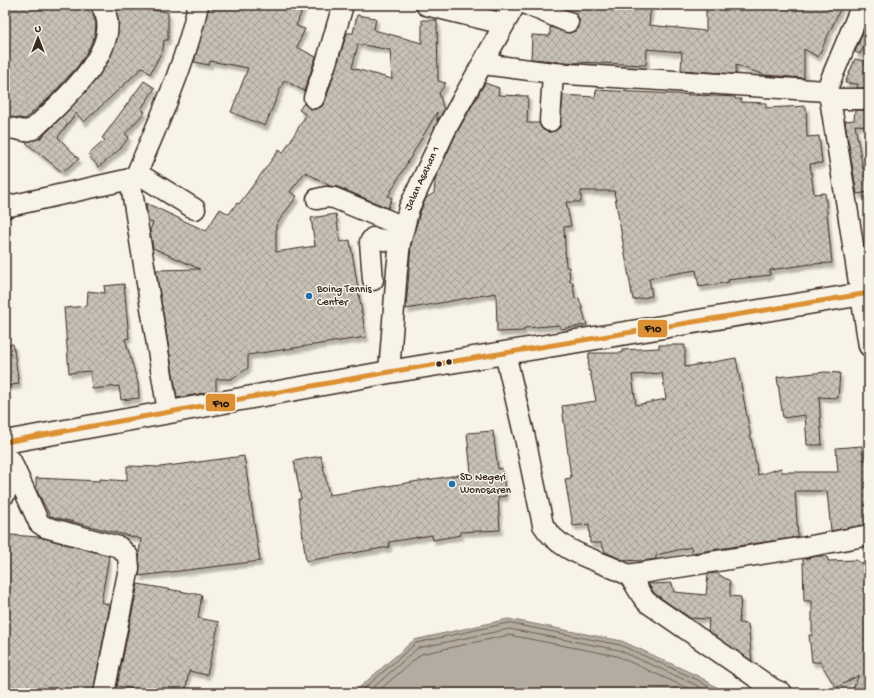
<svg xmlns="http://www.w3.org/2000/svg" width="874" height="698" font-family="'Gochi Hand',sans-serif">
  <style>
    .water { fill: #b4aca0; stroke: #84786c }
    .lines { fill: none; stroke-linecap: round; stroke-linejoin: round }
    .shore { stroke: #6b5e52; stroke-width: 1 }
    .building { fill: url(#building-cross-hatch); stroke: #3b2a1e; fill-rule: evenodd; filter: url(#shadow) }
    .minor-casing { stroke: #3b2a1e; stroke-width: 23 }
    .major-casing { stroke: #3b2a1e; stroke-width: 25 }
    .minor { stroke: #f7f3e8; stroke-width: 20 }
    .major { stroke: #f7f3e8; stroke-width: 22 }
    .bus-1-casing { stroke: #f7f3e8; stroke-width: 8 }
    .bus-1 { stroke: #dc9033; stroke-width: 5 }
    .poi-dot { fill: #1f6fb2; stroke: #f7f3e8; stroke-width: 1.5 }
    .bus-dot { fill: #3b2a1e; stroke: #f7f3e8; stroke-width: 1.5 }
    .labels { text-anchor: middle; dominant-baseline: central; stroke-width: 3; stroke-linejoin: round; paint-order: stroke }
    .street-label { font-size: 11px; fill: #3b2a1e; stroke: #f7f3e8 }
    .poi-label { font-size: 11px; fill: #3b2a1e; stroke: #f7f3e8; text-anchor: start }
    .line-badge { stroke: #f7f3e8; stroke-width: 1.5 }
    .pale-badge-label { font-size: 11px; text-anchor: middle; font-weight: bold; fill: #111 }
  </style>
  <defs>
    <pattern id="building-cross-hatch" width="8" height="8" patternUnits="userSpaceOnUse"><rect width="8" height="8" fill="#c8c1b6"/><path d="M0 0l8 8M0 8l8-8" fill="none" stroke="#a49d93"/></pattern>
    <filter id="shadow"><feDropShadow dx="2.5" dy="4.5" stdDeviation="1" flood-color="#0004"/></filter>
  </defs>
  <rect width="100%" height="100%" fill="#f7f3e8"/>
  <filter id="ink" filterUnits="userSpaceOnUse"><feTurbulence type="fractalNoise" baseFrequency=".025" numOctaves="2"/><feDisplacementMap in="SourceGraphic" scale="8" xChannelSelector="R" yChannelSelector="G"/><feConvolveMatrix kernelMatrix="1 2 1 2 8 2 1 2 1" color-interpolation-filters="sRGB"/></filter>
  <g filter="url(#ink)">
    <path class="water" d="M508,619L622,641L700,677L726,693H353L414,640Z"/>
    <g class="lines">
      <g class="shore">
        <path d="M359,693L416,643L508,623L620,645L698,680L718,693"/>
        <path d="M367,693L418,648L509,629L619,650L696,685L709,693"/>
        <path d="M376,693L421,654L509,635L617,656L698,693"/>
      </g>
    </g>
    <g class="building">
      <path d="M10,5H82L92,14L96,23L95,35L88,50L78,66L50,97L25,119L5,116V44Z"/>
      <path d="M113,5H138V8L168,12V40H164L163,49L150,74L143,67L84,122L76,113L58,137L79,159L62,172L25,142L41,138L66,113L96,80L108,62L117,39L119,22Z"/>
      <path d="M209,5H304L296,26L305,29L297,47L316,57L304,91L284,80L265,126L231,112L248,68L210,61L209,65L194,62Z"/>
      <path d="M557,5H651L649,25L706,31V5H842L818,57L804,49V78L765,75L736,65V74L681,70L682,52L647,49L646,65L578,62V63L531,59L532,35L550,36V27L569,33L575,31L578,27L579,20L577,15Z"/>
      <path d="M357,15L376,18L374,30L422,43V20H437L438,81L446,83L439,93L444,110L437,121V112L388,196L392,198L388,208L338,187L330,186L305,172L290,192L297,196L276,225V252L315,246L311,218L336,214L340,242L350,240L366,337L248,355V368L231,379H216V391L177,398L156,270L200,269L153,248L150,230L153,223L148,221L146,203L206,231L220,209L229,214L237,203L239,204L279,150L283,153L306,115L299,110L304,103L310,109H316L321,107L325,102L347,33H353ZM358,44L390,50L392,79L352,68Z"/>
      <path d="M869,18V36L860,54L855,52Z"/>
      <path d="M855,59L869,62V88H857L858,84L845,83Z"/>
      <path d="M144,81L155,88L141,109L145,112L125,134L129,137L120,149L99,167L88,155L105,140L102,138Z"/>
      <path d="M485,83L499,88L498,95L528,96L527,123H539L543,130L549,132L555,131L560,127L563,95L595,97L596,90L735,97V99H741V102L766,103V108L806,106L807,137L819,136L822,163L810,164L814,194L825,193L832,263L811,264L770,270V275L728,280L729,282L699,287L696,270L649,278L652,296L633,300L614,191H581V202H566L571,226L564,227L566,267H569L570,282H573L575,299L579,298L587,325L560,329V325L524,328V331L497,332L496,293L406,309L411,245L420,212L426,198L434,193L435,180L456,134Z"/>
      <path d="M855,110H869V126L855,125L863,169L869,168V192L857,194L845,121L854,120Z"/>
      <path d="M124,284L129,338L125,339L138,383L139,398L121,400L119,386L92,389L90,371L69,373L64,308L87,306L88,291L105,293L104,286Z"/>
      <path d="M13,344L19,384L5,386V345Z"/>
      <path d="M659,345H685V367L736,358L758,475L781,468L782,472H838L836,448L862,446L863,460H868L869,524L831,531L827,491H795L798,537L692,553L691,547L656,555V559L641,561L623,560L605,552L601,543H590L589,524L573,526L565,479L571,478L562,406L596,401L590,371H588L589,353H622V350L659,348ZM662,373L666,399L636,405L632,375Z"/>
      <path d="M825,372L840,373L838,398L819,397L822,445H807L805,415L783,418L777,377Z"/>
      <path d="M493,431L498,469L502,468L506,496L498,497L500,530L460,532L461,535L433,540L432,535L389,542V547L306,561L298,499H301L294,461L321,456L329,495L471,473L467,433Z"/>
      <path d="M244,456L260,561L139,576L140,567L139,553L141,539L50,516L36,489V478L100,481V479L127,481V466L160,467Z"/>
      <path d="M11,535L39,537L109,556L101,602L110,605L93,693H5V565Z"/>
      <path d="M818,556H827L828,561L856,560L869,567V693H851L859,675L836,688L820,662H812L809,635H812V601H804L803,559Z"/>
      <path d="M716,573L730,581V596L741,597L739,623L748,624L752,661L708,631L709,619L690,618L655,594L648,584L672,583L674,592L706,595L708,574Z"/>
      <path d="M138,584L202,595L198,618L219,622L207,675L189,671L185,693H160L117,686Z"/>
    </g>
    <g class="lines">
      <g class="minor-casing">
        <g id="minor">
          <path d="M426,5L504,24"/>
          <path d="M528,5L568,22"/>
          <path d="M483,64L553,73L826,91L830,99H869"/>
          <path d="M826,91L862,5"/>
          <path d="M314,98L327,60L343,5"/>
          <path d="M830,99L869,346"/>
          <path d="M550,121L553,73"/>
          <path d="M5,127L25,131L33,129C59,104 129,46 101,5"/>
          <path d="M137,173L195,209"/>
          <path d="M130,179L168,412"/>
          <path d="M317,199L326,197L334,198L404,227"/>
          <path d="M5,207L130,179L137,173C160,118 186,63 198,5"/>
          <path d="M373,280L370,242L373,238L400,243"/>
          <path d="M505,353L525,438L543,525C561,554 598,559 626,574C634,578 640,597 648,603L773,689L782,693"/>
          <path id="s1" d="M389,372L397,270L400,243L409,208L446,129L515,5"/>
          <path d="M11,461L39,523L45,527L119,547L128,556L129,568L104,693"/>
          <path d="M5,494L11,461"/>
          <path d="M628,575L806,547L869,535"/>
        </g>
      </g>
      <g class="major-casing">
        <path id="major" d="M5,442L389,372L869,293"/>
      </g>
      <use href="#minor" class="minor"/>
      <use href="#major" class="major"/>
      <g class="bus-1-casing">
        <path id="bus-1" d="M5,442L389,372L869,293"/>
      </g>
      <use href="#bus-1" class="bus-1"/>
    </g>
  </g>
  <g class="poi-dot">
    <circle cx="309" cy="296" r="4"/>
    <circle cx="452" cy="484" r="4"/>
  </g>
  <g class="bus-dot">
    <circle cx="449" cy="362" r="3.5"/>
    <circle cx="439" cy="364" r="3.5"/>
  </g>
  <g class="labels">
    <g class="street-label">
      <text stroke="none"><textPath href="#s1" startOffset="198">Jalan Asahan 1</textPath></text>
    </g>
    <g class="poi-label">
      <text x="317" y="290">Boing Tennis<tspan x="317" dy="13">Center</tspan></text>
      <text x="460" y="478">SD Negeri<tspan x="460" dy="13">Wonosaren</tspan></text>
    </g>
  </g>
  <g class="line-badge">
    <rect x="637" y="319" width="31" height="19" rx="4" fill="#dc9033"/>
    <rect x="205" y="393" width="31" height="19" rx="4" fill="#dc9033"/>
  </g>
  <g class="pale-badge-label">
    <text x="653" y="332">F10</text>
    <text x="221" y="407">F10</text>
  </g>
  <rect width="874" height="698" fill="none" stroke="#f7f3e8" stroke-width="20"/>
  <rect x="10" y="10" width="854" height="678" fill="none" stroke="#3b2a1e" stroke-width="1.5" filter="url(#ink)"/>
  <g transform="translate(38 38)" stroke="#f7f3e8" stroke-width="3" paint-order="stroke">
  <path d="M0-3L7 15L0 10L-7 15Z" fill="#3b2a1e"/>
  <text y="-6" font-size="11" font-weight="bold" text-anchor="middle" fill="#3b2a1e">U</text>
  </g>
</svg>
